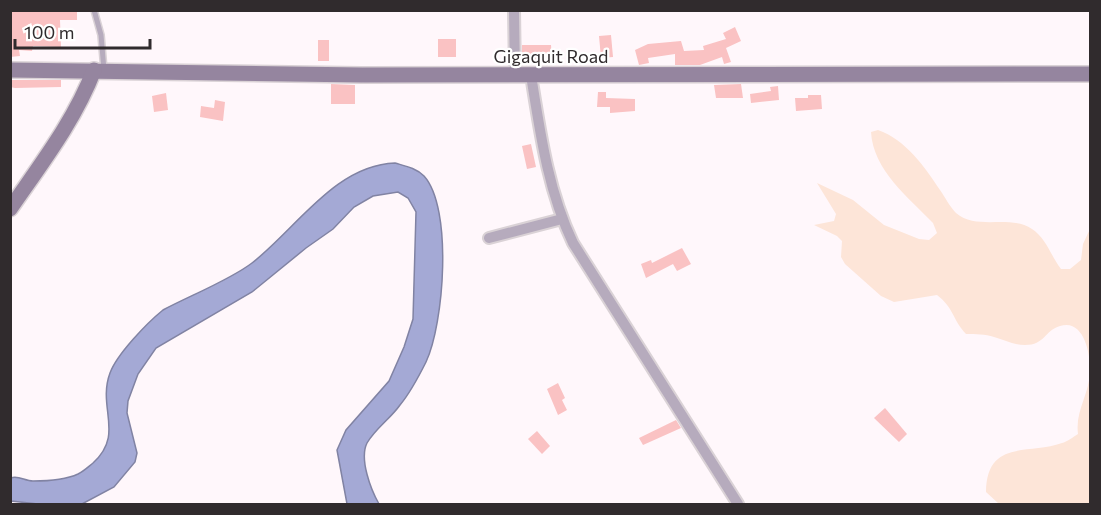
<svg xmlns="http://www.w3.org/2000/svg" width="1101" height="515" font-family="Commissioner,sans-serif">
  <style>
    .green { fill: #fde5d8 }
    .water { fill: #a4a9d5; stroke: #8183a3; stroke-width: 1.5 }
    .building { fill: #fac2c3 }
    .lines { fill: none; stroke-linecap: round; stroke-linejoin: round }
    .lane-casing { stroke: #dad2d6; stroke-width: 8 }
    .street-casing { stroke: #dad2d6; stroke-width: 14 }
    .secondary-casing { stroke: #dad2d6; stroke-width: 18 }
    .lane { stroke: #b6abbd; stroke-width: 5 }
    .street { stroke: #b6abbd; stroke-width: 10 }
    .secondary { stroke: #95859f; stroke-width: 15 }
    .labels { text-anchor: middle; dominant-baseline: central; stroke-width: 4.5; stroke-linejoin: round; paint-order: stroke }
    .street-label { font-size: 18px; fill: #302b2d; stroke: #fff }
  </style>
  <rect width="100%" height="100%" fill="#fff7fb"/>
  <path class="green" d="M878,130C905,139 925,167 940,190C945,197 950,207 956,213C977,231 1010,214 1032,229C1046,238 1051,256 1061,269H1070L1081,260L1083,244L1090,229V504H999L986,492C987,439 1028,455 1062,443C1067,442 1073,437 1078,434C1075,411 1089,395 1090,372C1091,355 1084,318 1060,326C1044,331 1045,345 1025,345C1013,345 1005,340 994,337C985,334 976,334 966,334C952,319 954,308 937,295L894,302L881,296L845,264L841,257L842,241L837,236L814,225L834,221L836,214L817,183L853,200L884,225L919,239L929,240L937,233L933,223C909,198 873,170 871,132Z"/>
  <path class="water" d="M395,163C405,166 416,168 424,176C453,208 444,324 426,362C419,376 410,393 400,405C391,418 375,429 367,443C359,459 371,490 379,504H347L337,450L346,430L389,381L404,347L413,319L416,212L408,198L398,192L373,196L354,207L333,229L306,248L252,292L156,348L138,374L128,401L127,413L137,453L135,462L114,487L82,504H38L11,501V478C18,475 25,481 33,481C47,481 65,480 78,474C84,471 88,467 93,463C125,434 97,408 110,373C117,354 147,323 163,310C189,296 230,280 252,263C296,229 335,165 395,163Z"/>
  <g class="building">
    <path d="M10,10H77V20H60L61,47L33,46L32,51L19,50L20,56L10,57Z"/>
    <path d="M735,27L741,41L726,48L731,62L724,64L722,57L700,65H675V54L648,58L649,63L639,65L635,50L648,44L681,41L684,51L704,50L703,46L726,39L723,33Z"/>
    <path d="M611,35L613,57L601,58L599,36Z"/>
    <rect x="438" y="39" width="18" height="18"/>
    <rect x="318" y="40" width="11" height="21"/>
    <path d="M522,45H551L552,61L522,62Z"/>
    <path d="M10,80H61V87L15,88L10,87Z"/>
    <path d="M331,84L355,85V104H331Z"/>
    <path d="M741,84L743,98H716L714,85Z"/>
    <path d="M778,86L779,100L751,103L750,94L771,91L770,87Z"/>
    <path d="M598,92H606V98L635,99V111L610,113V107H597Z"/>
    <path d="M166,93L168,110L154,112L152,96Z"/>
    <path d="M808,95H821L822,109L796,111L795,98H808Z"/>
    <path d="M215,100L225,102L223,121L200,117L201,106L214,108Z"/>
    <path d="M531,144L536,167L527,169L522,146Z"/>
    <path d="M682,248L691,264L677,271L673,264L646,278L641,264L651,260L652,263Z"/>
    <path d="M558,383L565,398L562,400L567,410L558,415L547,389Z"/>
    <path d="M885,408L907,434L899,442L874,418Z"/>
    <path d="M676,420L681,428L643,445L639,438Z"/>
    <path d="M537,431L550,446L542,454L528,439Z"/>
  </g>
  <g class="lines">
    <g class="lane-casing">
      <path id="lane" d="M94,10L101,35L104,70"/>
    </g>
    <g class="street-casing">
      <g id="street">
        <path d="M514,10L515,75"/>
        <path d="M531,75C540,132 548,191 573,243L738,504"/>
        <path d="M489,238L562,219"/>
      </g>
    </g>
    <g class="secondary-casing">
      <g id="secondary">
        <path d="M10,70L362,75L1090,74"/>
        <path d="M10,209C41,164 75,120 94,70"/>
      </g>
    </g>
    <use href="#lane" class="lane"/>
    <use href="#street" class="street"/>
    <use href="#secondary" class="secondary"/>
  </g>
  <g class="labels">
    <g class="street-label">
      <text x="551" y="56">Gigaquit Road</text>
    </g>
  </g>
  <rect width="1101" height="515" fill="none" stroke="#302b2d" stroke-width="24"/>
  <path d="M15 39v9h135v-9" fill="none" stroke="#302b2d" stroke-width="3"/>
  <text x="24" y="39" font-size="18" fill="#302b2d" stroke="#ffffff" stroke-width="4.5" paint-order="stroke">100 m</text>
</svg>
